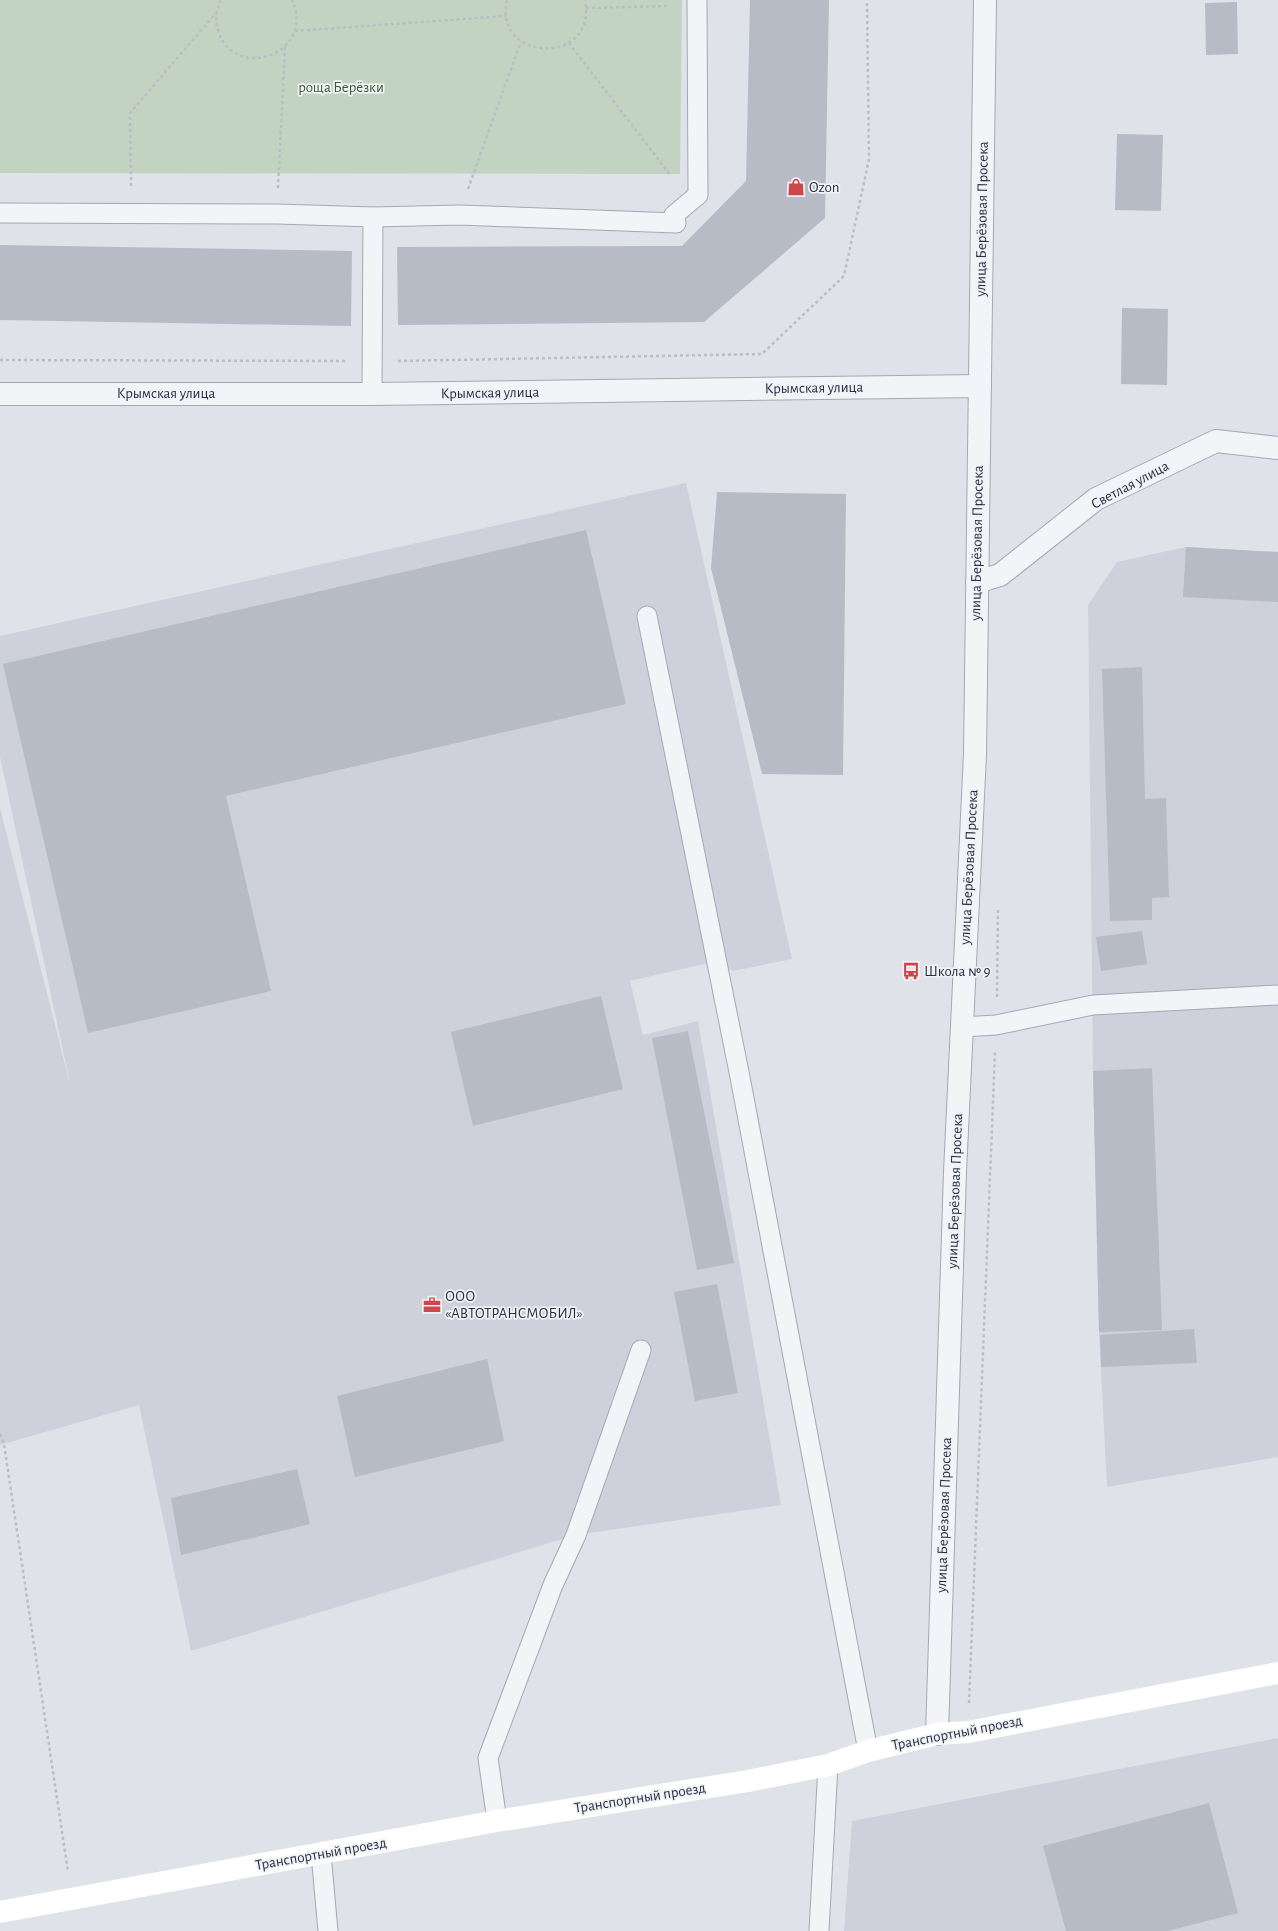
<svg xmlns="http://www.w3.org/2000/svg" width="1278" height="1931" font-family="'Alegreya Sans',sans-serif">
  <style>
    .built { fill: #ced1db }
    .green { fill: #c3d3c1 }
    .building { fill: #b7bbc6 }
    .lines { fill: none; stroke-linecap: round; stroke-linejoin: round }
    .lane-casing { stroke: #a5a8b3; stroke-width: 21 }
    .street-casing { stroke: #a5a8b3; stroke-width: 24 }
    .path { stroke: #babdc4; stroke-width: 2.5; stroke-dasharray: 3 3; stroke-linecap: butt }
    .lane { stroke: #f3f4f7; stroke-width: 19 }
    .street { stroke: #f3f4f7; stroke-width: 22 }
    .secondary { stroke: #fff; stroke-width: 22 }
    .labels { text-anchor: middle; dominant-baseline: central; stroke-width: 3.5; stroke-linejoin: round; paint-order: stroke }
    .park-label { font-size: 15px; fill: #385c36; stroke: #f0f2f6 }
    .poi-label { font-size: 15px; fill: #292e40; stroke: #f0f2f6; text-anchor: start }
    .street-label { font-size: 15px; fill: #292e40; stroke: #f0f2f6 }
  </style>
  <rect width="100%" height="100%" fill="#e0e2e9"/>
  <g class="built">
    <path d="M686,483L792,959L733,971L717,961L630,981L643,1035L698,1021L781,1505L576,1535L191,1651L139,1405L0,1445V808L71,1088L0,757V636Z"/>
    <path d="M1186,547L1278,552V1457L1107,1487L1099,1332L1093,1071L1088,605L1117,562Z"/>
    <path d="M1278,1738V1931H844L852,1821Z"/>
  </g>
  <path class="green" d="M0,0H682L680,174L0,173Z"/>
  <g class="building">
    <path d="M750,0H829L825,218L704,322L398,325L397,247L682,246L746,181Z"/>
    <path d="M1237,2L1238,54L1206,55L1205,3Z"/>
    <path d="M1117,134L1163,135L1161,211L1115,210Z"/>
    <path d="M0,245L352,251L351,326L0,320Z"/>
    <path d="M1122,308L1168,309L1167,385L1121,384Z"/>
    <path d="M717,492L846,494L843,775L762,774L711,568Z"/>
    <path d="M586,530L626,704L226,796L271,991L88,1033L3,664Z"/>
    <path d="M1186,547L1278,552V602L1183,597Z"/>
    <path d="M1142,667L1145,799L1166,798L1169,897L1152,898V920L1110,921L1102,669Z"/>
    <path d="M1142,931L1147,964L1101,971L1096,937Z"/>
    <path d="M601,996L623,1089L473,1126L451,1032Z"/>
    <path d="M688,1031L734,1263L697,1270L652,1038Z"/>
    <path d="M1152,1068L1162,1330L1099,1332L1093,1071Z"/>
    <path d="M717,1284L738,1393L695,1401L674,1292Z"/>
    <path d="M1194,1329L1197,1363L1101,1367L1100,1335Z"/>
    <path d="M487,1359L504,1441L355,1477L337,1396Z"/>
    <path d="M297,1469L310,1524L181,1555L171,1498Z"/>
    <path d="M1209,1803L1238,1913L1168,1931H1066L1043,1846Z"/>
  </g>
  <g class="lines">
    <g class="lane-casing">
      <g id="lane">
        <path d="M0,213L277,214L373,217L459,215L676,223L674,215L698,195L697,0"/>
        <path d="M372,394L373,217"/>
        <path d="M647,616L739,1072L868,1751"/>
        <path d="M962,1027L996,1025L1093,1005L1278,995"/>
        <path d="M497,1821L488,1758L553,1585L576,1535L641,1350"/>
        <path d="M321,1854L328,1931"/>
        <path d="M819,1931L828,1765"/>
      </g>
    </g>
    <g class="street-casing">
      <g id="street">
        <path d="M0,394H372L980,386"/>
        <path d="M977,582L1000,575L1096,499L1216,441L1278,448"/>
        <path d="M937,1734L955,1172L975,754L985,0"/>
      </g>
    </g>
    <g class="path">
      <path d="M221,0C216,10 215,20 218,30C233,83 317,54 292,0"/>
      <path d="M507,0C492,62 598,67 585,0"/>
      <path d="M586,8L670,6"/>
      <path d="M295,31L506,16"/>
      <path d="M569,43L671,176"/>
      <path d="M131,186L130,113L216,13"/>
      <path d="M278,188L285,47"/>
      <path d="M468,189L521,41"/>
      <path d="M0,360L345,361"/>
      <path d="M398,361L762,354L844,276L869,159L867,0"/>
      <path d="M997,997L998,908"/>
      <path d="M0,1434L4,1444L68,1872"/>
      <path d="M969,1703L995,1052"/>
    </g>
    <use href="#lane" class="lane"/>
    <use href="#street" class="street"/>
    <path class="secondary" d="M0,1912L497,1821L748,1781L828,1765L868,1751L937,1734L968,1732L1278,1673"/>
  </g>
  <defs>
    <g id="shop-bare" transform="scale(1.38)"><path d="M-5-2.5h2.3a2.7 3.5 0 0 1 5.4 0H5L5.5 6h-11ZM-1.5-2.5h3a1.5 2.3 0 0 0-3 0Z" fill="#cd4648" stroke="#f0f2f6" stroke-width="2.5" paint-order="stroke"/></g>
    <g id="bus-bare" transform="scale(1.38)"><path d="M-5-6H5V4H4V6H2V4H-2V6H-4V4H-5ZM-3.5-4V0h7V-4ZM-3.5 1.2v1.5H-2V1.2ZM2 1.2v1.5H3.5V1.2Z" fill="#cd4648" stroke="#f0f2f6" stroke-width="2.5" paint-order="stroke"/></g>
    <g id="office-bare" transform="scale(1.38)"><path d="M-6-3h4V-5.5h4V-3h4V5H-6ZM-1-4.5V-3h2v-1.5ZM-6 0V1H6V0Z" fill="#cd4648" stroke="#f0f2f6" stroke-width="2.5" paint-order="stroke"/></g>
  </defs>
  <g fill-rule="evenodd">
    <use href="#shop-bare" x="796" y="187"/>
    <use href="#bus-bare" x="911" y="971"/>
    <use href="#office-bare" x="432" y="1305"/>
  </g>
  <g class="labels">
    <g class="park-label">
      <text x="341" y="87">роща Берёзки</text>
    </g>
    <g class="poi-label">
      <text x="809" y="187">Ozon</text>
      <text x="924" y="971">Школа № 9</text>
      <text x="445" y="1296">ООО<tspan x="445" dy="17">«АВТОТРАНСМОБИЛ»</tspan></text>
    </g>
    <g class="street-label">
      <text transform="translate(982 219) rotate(-89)">улица Берёзовая Просека</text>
      <text transform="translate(814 388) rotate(-1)">Крымская улица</text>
      <text x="166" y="393">Крымская улица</text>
      <text transform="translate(490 393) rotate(-1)">Крымская улица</text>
      <text transform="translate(1130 485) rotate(-28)">Светлая улица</text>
      <text transform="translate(977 543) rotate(-89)">улица Берёзовая Просека</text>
      <text transform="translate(969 867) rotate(-87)">улица Берёзовая Просека</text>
      <text transform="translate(955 1191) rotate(-88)">улица Берёзовая Просека</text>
      <text transform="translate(944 1515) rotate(-88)">улица Берёзовая Просека</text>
      <text transform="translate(957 1733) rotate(-11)">Транспортный проезд</text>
      <text transform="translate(640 1798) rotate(-9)">Транспортный проезд</text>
      <text transform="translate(321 1854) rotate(-10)">Транспортный проезд</text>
    </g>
  </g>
</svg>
